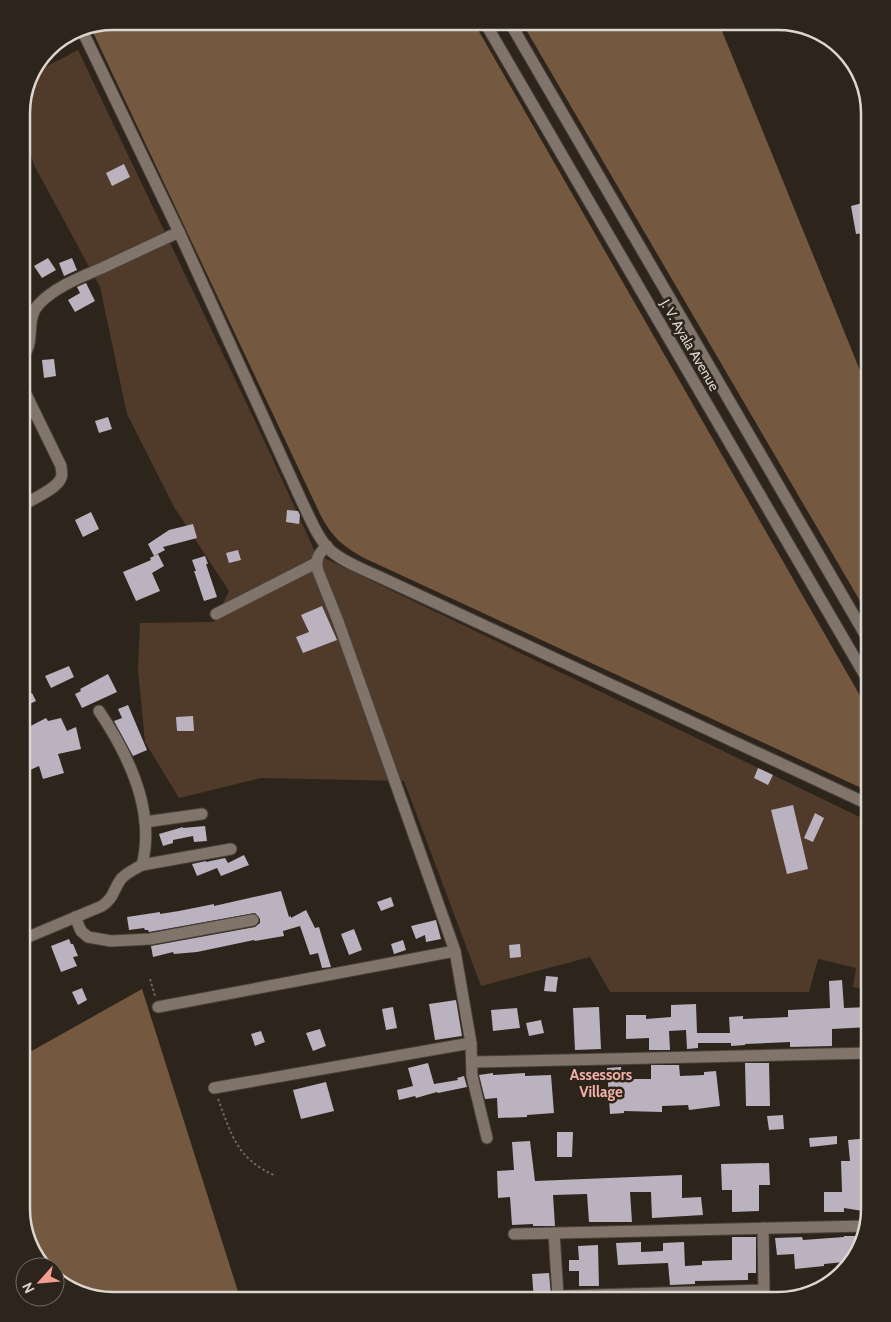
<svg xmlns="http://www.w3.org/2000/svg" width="891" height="1322" font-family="Cabin,sans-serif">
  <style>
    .green { fill: #503b2b }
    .forest { fill: #74583f }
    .building { fill: #bab2be }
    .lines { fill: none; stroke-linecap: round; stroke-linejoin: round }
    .minor-casing { stroke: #49413b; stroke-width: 13 }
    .path { stroke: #6e665f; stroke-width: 2; stroke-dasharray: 2.5 2.5; stroke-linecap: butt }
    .minor { stroke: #80746b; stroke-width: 11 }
    .labels { text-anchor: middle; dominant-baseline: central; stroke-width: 5; stroke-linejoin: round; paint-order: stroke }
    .street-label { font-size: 14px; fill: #dcd6d0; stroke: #2d241c }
    .neighbourhood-label { font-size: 15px; font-weight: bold; fill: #f5b2a9; stroke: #2d241c }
    .rim { fill: none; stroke: #dcd6d0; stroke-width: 2.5 }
  </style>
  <rect width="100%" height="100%" fill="#2d241c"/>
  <path class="green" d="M78,50L263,438L316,554L870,822V990L853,987L856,968L818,959L809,992H610L590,957L481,986L404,781L261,778L179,798L145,742L138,670L140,623L214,622L229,591L174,507L127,414L100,287L34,165L21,122V107L38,71Z"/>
  <g class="forest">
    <path d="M113,21H473L870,713V792L364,558C342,546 332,537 320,514L90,26Z"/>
    <path d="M521,21H718L870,395V618Z"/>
    <path d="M142,989L241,1301H107L62,1285L55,1278V1267H45L33,1255L21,1209V1057Z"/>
  </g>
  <g class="building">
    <path d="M124,164L130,177L112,186L106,173Z"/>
    <path d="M870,201V229L864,231V233L856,234L851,206Z"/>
    <path d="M48,258L56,270L42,278L34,266Z"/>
    <path d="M72,258L77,270L64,276L59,263Z"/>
    <path d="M86,283L95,301L75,312L68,300L80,293L77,287Z"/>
    <path d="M54,359L56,376L44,378L42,360Z"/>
    <path d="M108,417L112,429L99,433L95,421Z"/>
    <path d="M287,510L298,511L300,515L299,524L286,522Z"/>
    <path d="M91,512L99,529L83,537L75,520Z"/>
    <path d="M193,524L197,538L163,547L165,550L154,556L148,544L169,530Z"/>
    <path d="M238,550L241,560L229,563L226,553Z"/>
    <path d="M158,554L164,566L152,573L160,591L136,601L123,572L151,560L150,558Z"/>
    <path d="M205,556L208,564H206L217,597L204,601L194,571H196L192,560Z"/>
    <path d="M322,606L337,640L303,653L296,637L309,632L301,615Z"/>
    <path d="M69,666L74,677L51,688L45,676Z"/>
    <path d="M108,674L117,692L82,708L75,694L81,691L80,689Z"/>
    <path d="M32,693L36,701L21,708V699Z"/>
    <path d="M128,705L147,750L133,756L114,721L122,718L118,709Z"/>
    <path d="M193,716L194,731H177L176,717Z"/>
    <path d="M46,718L48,721L61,718L67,731L76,727L81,749L58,754L64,773L43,779L39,766L21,774V731Z"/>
    <path d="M758,768L773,775L768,785L754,778Z"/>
    <path d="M793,805L808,869L787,874L771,810Z"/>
    <path d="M815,813L824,818L813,842L804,838Z"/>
    <path d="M205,826L207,841L194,842L193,836L173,840V843L163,846L159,834L183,827V828Z"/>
    <path d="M244,855L249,865L221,876L217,868L197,876L192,864L206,861V862L225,858L228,863Z"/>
    <path d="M281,891L289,917L291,916V918L306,910L315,928L319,927L331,967L322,968L318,953L310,955L300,926L283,931L284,936L255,941L254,940L197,952L174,954L173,952L153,957L151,946L255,927L260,923V919L255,913L149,932L148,930H145L144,928L129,930L127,917L160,912V914L179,911L214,904V906Z"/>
    <path d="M391,897L394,906L381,911L377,902Z"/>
    <path d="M436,920L441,939L426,942L425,935L416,939L411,926Z"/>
    <path d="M354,929L362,950L349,955L341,934Z"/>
    <path d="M69,939L71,944H73L78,956L73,957L77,966L61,972L51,946Z"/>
    <path d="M403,940L406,950L394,954L391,944Z"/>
    <path d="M520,944L521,957L510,958L509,945Z"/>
    <path d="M546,976L558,977L556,992L544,991Z"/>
    <path d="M842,980L844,1008L870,1007V1027L832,1029V1046L790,1047V1042L745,1044V1045L731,1046V1043H698V1048L687,1049L686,1030L669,1031L670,1050H649V1038L626,1039V1015H646V1019L671,1017V1005L696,1004L697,1033H730L729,1017L743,1016V1019L788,1017V1010L830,1008L829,981Z"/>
    <path d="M82,988L87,1000L78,1005L72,992Z"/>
    <path d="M21,995L31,1018L21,1022Z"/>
    <path d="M456,1000L462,1036L435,1040L429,1004Z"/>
    <path d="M393,1007L397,1028L386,1030L382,1009Z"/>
    <path d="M599,1007L601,1049L575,1050L573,1008Z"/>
    <path d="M517,1008L520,1028L493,1031L491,1010Z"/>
    <path d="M541,1020L544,1033L529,1036L526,1023Z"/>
    <path d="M320,1029L326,1046L313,1051L306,1033Z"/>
    <path d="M261,1031L265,1042L255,1046L251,1034Z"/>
    <path d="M428,1063L434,1084L458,1080L457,1078L464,1076L467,1087L438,1093L437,1092L416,1098L415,1096L399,1100L397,1090L413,1086L408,1068Z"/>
    <path d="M745,1063H769L770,1106H746Z"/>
    <path d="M651,1065H679L680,1076L704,1075V1072L716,1071L720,1106L689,1110L688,1105L662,1106V1112L624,1111V1113L610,1114L607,1068L621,1067L622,1079H651Z"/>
    <path d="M493,1073V1075L525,1073V1076L551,1075L554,1113L527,1115V1117L498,1118L497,1098L485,1099L479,1075Z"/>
    <path d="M326,1082L334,1111L301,1119L293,1090Z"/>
    <path d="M783,1115L784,1129L769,1130L767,1116Z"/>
    <path d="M557,1132H573L572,1157H557Z"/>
    <path d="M837,1136V1144L810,1147L809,1138Z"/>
    <path d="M870,1138L869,1212L844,1208V1212H824V1192H842L841,1161H850L848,1140Z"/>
    <path d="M530,1141L535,1181L682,1175V1198L701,1197L703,1215L652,1218L651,1192H630L632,1222H589L587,1194L553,1195L555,1226H533V1224L512,1225L510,1197L498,1198L497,1171L514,1170L512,1142Z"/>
    <path d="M769,1163L770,1185H759V1211L732,1212V1190H722L721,1164Z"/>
    <path d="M844,1236H862L857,1255L844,1269V1262L824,1264V1266L795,1269L794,1254L777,1255L775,1238L802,1237L803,1240L844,1237Z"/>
    <path d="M732,1237H756V1273H748V1280L695,1281V1284L670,1285L668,1263L618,1265L616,1243L641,1242V1252L663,1251V1243L684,1242L685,1266L702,1265V1261L732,1260Z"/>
    <path d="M598,1245L599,1286H579V1271H569V1260H579L578,1246Z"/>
    <path d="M549,1273L551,1296L552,1301H534L532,1274Z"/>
  </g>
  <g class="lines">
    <g class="minor-casing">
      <g id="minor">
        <path d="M484,21L870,684"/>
        <path d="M509,21L870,643"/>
        <path d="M81,28L179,232L303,504C311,520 318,539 331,551C345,563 365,570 382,578L870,805"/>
        <path d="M21,357C37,345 24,319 39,304C55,287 81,277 102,268C128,256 153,244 179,232"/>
        <path d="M21,506C31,500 57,489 61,478C63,474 61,470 61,466L21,384"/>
        <path d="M327,546C318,554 315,559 318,571L338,621L455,951L471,1043L472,1076L487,1138"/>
        <path d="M216,614L316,563"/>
        <path d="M145,822L202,814"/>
        <path d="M142,865L231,849"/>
        <path d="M75,917L81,931L88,937L111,941L150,939L253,920"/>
        <path d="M21,940L102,906C114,898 113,890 121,879C126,873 135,869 142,865C156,811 128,754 99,711"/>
        <path d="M158,1007L455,951"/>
        <path d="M472,1062L870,1053"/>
        <path d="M214,1088L471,1043"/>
        <path d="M554,1233L558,1296L764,1290L763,1228"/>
        <path d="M514,1234L865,1226"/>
      </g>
    </g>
    <g class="path">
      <path d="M150,979L155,996"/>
      <path d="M218,1099C232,1136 237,1159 276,1176"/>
    </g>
    <use href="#minor" class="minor"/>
  </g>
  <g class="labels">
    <g class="street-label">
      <text transform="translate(690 345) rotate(60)">J. V. Ayala Avenue</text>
    </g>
    <g class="neighbourhood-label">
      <text x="601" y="1075">Assessors<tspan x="601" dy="17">Village</tspan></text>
    </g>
  </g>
  <path d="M0 0H891V1322H0ZM113 30H778A83 83 0 0 1 861 113V1209A83 83 0 0 1 778 1292H113A83 83 0 0 1 30 1209V113A83 83 0 0 1 113 30Z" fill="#2d241c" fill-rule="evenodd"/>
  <path class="rim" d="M113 30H778A83 83 0 0 1 861 113V1209A83 83 0 0 1 778 1292H113A83 83 0 0 1 30 1209V113A83 83 0 0 1 113 30Z"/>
  <g transform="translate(40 1282) rotate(243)"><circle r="24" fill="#2d241c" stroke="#736b64"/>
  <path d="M0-4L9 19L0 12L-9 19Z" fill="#f59c91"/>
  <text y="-8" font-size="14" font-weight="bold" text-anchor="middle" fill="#dcd6d0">N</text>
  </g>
</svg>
